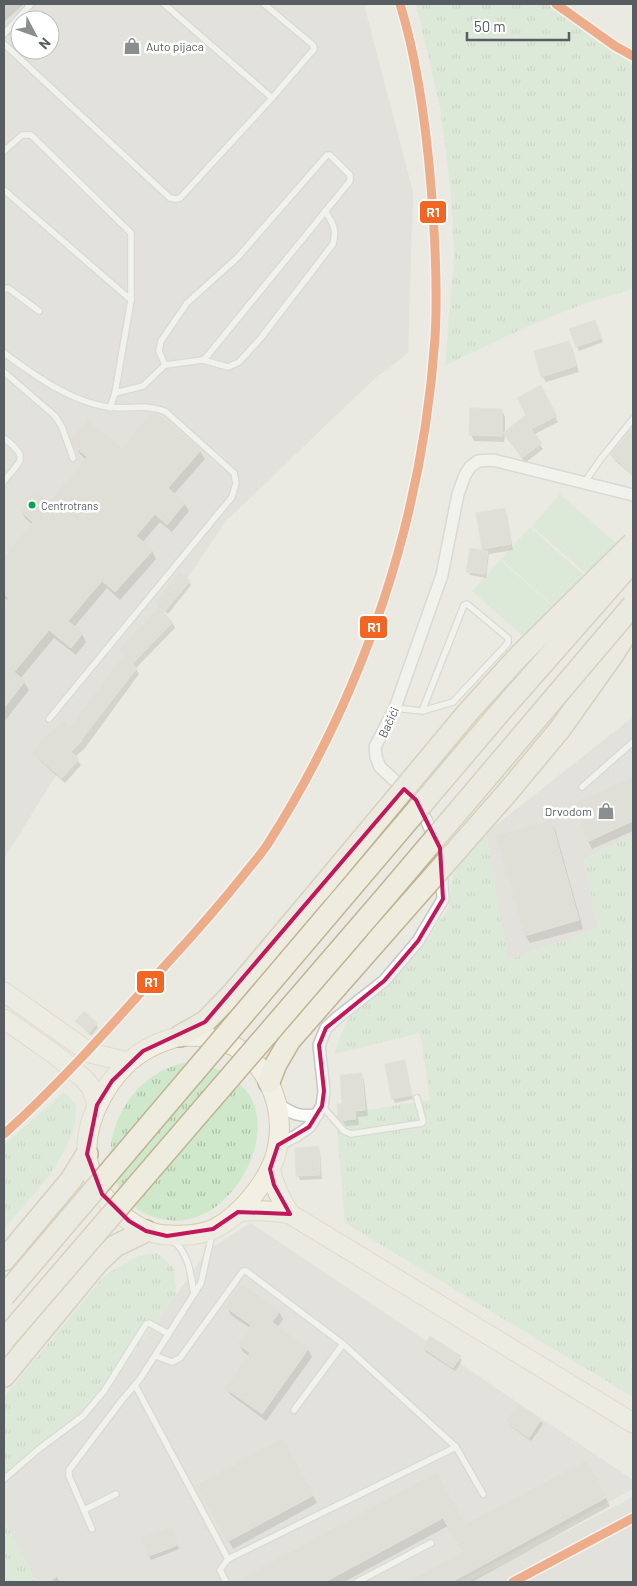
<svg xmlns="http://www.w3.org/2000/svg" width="637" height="1586" font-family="Barlow,sans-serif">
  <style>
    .industrial { fill: #d9d8d2; fill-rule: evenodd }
    .grass { fill: url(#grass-tufts) }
    .park { fill: #cfe8cc }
    .shadow { fill: #0003 }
    .building { fill: #d2d2cd; stroke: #d9d7d2 }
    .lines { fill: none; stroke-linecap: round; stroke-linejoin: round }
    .lane-casing { stroke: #c6c7c5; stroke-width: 8 }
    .street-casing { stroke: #c6c7c5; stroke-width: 14 }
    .primary-casing { stroke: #d5cbad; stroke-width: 21 }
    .highway-casing { stroke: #c1b490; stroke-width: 24 }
    .lane { stroke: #fcfcfb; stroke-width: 5.5 }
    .street { stroke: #fcfcfb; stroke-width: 11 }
    .primary { stroke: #f2f0e5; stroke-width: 19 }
    .highway { stroke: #eeebdf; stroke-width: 21 }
    .highway-bridge-casing { stroke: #c1b490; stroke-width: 24; stroke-linecap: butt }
    .highway-bridge { stroke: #eeebdf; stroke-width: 21 }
    .rail-1-casing { stroke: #fff; stroke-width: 12 }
    .rail-1 { stroke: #f26522; stroke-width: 9 }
    .marked { fill: none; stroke: #c2185b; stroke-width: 4; stroke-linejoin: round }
    .bus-dot { fill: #00a651; stroke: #fff; stroke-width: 2 }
    .labels { text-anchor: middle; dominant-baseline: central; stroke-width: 5; stroke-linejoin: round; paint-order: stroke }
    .bus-label { font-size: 11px; fill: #585d62; stroke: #fff; text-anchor: start }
    .poi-label { font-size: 12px; fill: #585d62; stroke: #fff; text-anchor: start }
    .street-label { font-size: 12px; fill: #585d62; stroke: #fff }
    .line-badge { stroke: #fff; stroke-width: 2 }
    .badge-label { font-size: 14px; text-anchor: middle; font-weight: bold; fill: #fff }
  </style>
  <defs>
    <pattern id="grass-tufts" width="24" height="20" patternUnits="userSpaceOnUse" patternTransform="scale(1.25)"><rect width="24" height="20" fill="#cfe8cc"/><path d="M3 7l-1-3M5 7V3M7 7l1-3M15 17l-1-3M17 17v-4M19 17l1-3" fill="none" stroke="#abbfa9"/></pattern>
  </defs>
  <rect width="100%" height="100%" fill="#eae9e2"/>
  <g class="industrial">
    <path d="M4,4H364L413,192L408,353L373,380L226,521L91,719L4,859ZM20,20H50V50H20Z"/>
    <path d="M633,717V833L584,860L598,928L507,960L486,833Z"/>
    <path d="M251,1223L633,1480V1489L458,1582H36L4,1519V1481L94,1408L209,1249Z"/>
    <path d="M633,1497V1582H468Z"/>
  </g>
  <g class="grass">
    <path d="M416,4H547L633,65V289C567,306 506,336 445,366L454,258L451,193L440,107Z"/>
    <path d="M486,833L508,960L598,928L584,860L633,833V1397L345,1223L336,1115L430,1100L420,1033L334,1054L341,1034L351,1015L429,937L448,909L455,865Z"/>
    <path d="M183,1063C202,1063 220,1067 235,1080C242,1086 249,1092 252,1100C273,1144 232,1214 185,1220C172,1222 156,1219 144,1213C130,1206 119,1192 114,1176C102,1140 123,1095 155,1075C164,1069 173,1066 183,1063Z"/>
    <path d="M64,1092L76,1104C76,1110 76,1117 75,1123C66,1163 29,1199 4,1229V1145Z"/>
    <path d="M157,1253L174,1268L176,1295L94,1407L4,1481V1397L105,1275L138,1256Z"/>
    <path d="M4,1519L36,1582H4Z"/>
  </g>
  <g class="park">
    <path d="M560,494L617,544L589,576L532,526Z"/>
    <path d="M530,527L587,578L558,610L501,559Z"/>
    <path d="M500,560L557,610L529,642L472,591Z"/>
  </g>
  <g class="shadow">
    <path d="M4,4H24L4,22Z"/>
    <path d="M597,325L603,342L579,351L571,330Z"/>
    <path d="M568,342L572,348L579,372L546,382L542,376Z"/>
    <path d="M540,387L558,422L533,435L543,449L525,463L505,434L504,442L474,441L471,435L502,411L505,417V433L528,416Z"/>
    <path d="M633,429V476L615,461L612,455Z"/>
    <path d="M75,445L122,450L200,451L205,459L174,494L184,503L189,511L172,532L160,522L142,543L152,551L156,559L120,600L107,588L74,627L82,634L86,642L76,655L54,638L20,679L24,682L29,690L4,722V606L8,601L4,598V559L33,525L25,518L20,510L49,504L86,460L80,454Z"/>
    <path d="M504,509L507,515L513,550L489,554L486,578L470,575L468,571L485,552L483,549Z"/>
    <path d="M189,582L191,585L168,614L158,606L156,602Z"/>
    <path d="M172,622L175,628L136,668L139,674L85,748L75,757L81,765L65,783L37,758L34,753L70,729L126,656L121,649Z"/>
    <path d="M633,778V831L592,849L588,841L577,803Z"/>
    <path d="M550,821L555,829L583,929L530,943L525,935Z"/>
    <path d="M77,1021L96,1024L98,1028L91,1036Z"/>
    <path d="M404,1062L406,1065L413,1099L395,1103L393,1099L386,1065Z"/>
    <path d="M361,1074L364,1080L368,1116L358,1117L359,1125L346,1126L340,1117L344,1105Z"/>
    <path d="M318,1147L320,1151L322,1179L300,1180L298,1176L296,1149Z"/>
    <path d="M227,1307L279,1312L283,1319L278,1327L308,1349L312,1357L266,1421L231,1395L226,1388L249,1356L243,1352L239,1344L250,1328L231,1315Z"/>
    <path d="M424,1348L460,1357L462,1361L455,1371L426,1352Z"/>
    <path d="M541,1421L543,1424L531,1441L509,1425L507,1422Z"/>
    <path d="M283,1440L317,1503L233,1549L198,1486Z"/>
    <path d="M591,1469L610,1506L472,1582H410L463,1553L448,1526L344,1582H237L436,1474L465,1525Z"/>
    <path d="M173,1532L179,1549L151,1560L149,1556Z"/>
    <path d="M57,1577L60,1582H49Z"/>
  </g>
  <g class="building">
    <path d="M595,320L602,338L576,347L569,329Z"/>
    <path d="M569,341L576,366L541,377L534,351Z"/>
    <path d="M541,385L557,416L531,429L542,443L522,458L503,433L526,415L517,398Z"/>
    <path d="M470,408L502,409V436L469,435Z"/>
    <path d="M152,413L160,415L201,450L168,488L185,503L167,525L155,514L136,536L153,550L115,592L102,581L68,621L83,633L71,648L49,630L14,672L25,681L4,708V604L9,598L4,594V557L33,522L19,510L35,490L49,502L87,457L74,446L71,440L88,420L122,448Z"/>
    <path d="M633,426V475L610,455Z"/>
    <path d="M505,508L511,544L482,549L476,513Z"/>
    <path d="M470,548L488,551L485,574L466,572Z"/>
    <path d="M180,572L190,581L165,611L155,602Z"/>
    <path d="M159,608L173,622L132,664L137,668L81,740L82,741L71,752L79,759L62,778L32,753L49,733L64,721L70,727L125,654L119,649Z"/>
    <path d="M633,777V821L587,842L576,802Z"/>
    <path d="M551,820L579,920L524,936L496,835Z"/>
    <path d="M84,1011L97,1023L89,1033L75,1021Z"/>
    <path d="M405,1060L412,1095L391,1099L385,1064Z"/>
    <path d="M362,1073L365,1110L355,1111L356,1119L341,1121L338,1118L337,1104H342L340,1075Z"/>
    <path d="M319,1146L320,1175L296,1176L295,1148Z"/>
    <path d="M242,1284L280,1311L272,1322L309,1348L262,1414L225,1388L250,1353L238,1344L251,1325L225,1307Z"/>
    <path d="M430,1336L461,1356L453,1368L423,1348Z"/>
    <path d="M518,1404L541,1420L529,1438L506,1422Z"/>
    <path d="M283,1438L314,1495L227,1542L196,1485Z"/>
    <path d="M587,1460L607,1497L452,1582H407L462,1552L443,1518L325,1582H234L437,1472L465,1524Z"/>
    <path d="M172,1527L178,1545L147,1557L141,1538Z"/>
  </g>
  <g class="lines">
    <g class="lane-casing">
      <g id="lane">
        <path d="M264,4L313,45L314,49L272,98"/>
        <path d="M4,34L31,4"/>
        <path d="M4,44L170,198L176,199L180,198L272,98L164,4"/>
        <path d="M4,151L22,135H31L131,233V300L115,393L110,408"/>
        <path d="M4,190L131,300"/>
        <path d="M4,289L8,288L39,311"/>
        <path d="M4,353C34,375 71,402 109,407C128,410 147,403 166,412L234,473L236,483L232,497L49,719"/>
        <path d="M203,360L228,367L239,362L260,339L333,244C337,230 333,223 325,211"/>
        <path d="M4,372L55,416L62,427L73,458"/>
        <path d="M115,393L143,386L165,365L203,360L208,355L350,181V175L330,155H327L237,258L187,303L161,341L159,351L165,365"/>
        <path d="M4,438C29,458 22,459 4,481"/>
        <path d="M584,483L600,460L633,419"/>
        <path d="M395,708L422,711L453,702L508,643V638L467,604L464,605L422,711"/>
        <path d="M582,787L633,742"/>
        <path d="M322,1106L344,1131L351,1134L422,1123L423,1121L417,1098"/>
        <path d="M173,1240C190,1256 190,1272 194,1294"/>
        <path d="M343,1344L456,1447L483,1494"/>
        <path d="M156,1356L172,1362L180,1358L243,1271H246L343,1344L294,1410"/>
        <path d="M135,1385L228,1559"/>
        <path d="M4,1479L40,1448L83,1416L104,1391L146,1324L149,1323L169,1334"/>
        <path d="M84,1510L116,1494"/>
        <path d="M92,1529L69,1476V1470L122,1400L140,1379L201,1283L212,1234"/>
        <path d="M226,1582L220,1570L228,1559L456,1447"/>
        <path d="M357,1582L431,1543"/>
      </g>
    </g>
    <g class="street-casing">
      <g id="street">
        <path d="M277,1104C293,1114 299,1117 317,1115"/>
        <path d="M278,1145L296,1136L309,1127L322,1106L324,1091L319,1045L326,1028L338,1017L384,981L418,941L443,899L440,848L416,800L380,767L376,757L375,747L395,708L442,575L458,494L465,475L470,467L478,461L493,460L633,495"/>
      </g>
    </g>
    <g class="primary-casing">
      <g id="primary">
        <path d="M4,992L90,1053L128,1062"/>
        <path d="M4,1019L57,1056L83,1078L91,1087L97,1105"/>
        <path d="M180,1036C194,1036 207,1036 221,1041C264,1054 285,1102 278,1144C274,1175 242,1215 214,1229C200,1235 184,1236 169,1235C151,1235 135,1226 122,1215C104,1201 89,1178 87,1154C85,1116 111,1072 142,1052C154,1044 167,1040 180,1036Z"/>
        <path d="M270,1169C274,1186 280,1199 290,1214"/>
        <path d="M238,1212C256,1210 272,1210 290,1214L633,1423"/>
      </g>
    </g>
    <g class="highway-casing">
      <g id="highway">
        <path d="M560,729L614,653L633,622"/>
        <path d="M180,1036L205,1022L234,992L319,891"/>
        <path d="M269,1082L276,1064L290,1040L376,942"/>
        <path d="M4,1260L71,1180L87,1154"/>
        <path d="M4,1376L98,1262L115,1246L146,1231"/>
      </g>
    </g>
    <use href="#lane" class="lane"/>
    <use href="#street" class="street"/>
    <use href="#primary" class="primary"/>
    <use href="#highway" class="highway"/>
    <g class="highway-bridge-casing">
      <g id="highway-bridge">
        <path d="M319,891L469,711L519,656L633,543"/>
        <path d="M376,942L506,794L560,729"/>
        <path d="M4,1296L501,711L633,561"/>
        <path d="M4,1340L387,895L633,605"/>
      </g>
    </g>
    <use href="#highway-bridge" class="highway-bridge"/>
    <g class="rail-1-casing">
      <g id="rail-1">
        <path d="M556,4L615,46L633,56"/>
        <path d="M4,1134C64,1080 117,1019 171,959C197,931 222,902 246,872C254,862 263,852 269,842C365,691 423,517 435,338C438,288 435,236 431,186C426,125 418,62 400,4"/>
        <path d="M513,1582L633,1518"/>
      </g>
    </g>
    <use href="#rail-1" class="rail-1"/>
  </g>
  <path d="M0 0H637V1586H0ZM404,789L416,800L440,848L443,899L418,941L384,981L326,1028L319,1045L324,1091L322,1106L309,1127L278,1145L270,1169L274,1185L290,1214L238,1212L213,1229L167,1236L146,1231L129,1221L102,1194L87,1154L97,1105L112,1081L143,1051L205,1022Z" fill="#eae9e2" fill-opacity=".55" fill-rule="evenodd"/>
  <path class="marked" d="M404,789L416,800L440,848L443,899L418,941L384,981L326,1028L319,1045L324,1091L322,1106L309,1127L278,1145L270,1169L274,1185L290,1214L238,1212L213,1229L167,1236L146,1231L129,1221L102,1194L87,1154L97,1105L112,1081L143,1051L205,1022Z"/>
  <defs>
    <g id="shop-bare" transform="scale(1.35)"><path d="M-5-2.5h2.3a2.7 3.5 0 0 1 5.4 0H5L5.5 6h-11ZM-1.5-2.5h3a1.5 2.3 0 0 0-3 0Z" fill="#8b8e8f" stroke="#fff" stroke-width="2.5" paint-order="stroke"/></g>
  </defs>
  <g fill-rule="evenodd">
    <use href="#shop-bare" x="132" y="46"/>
    <use href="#shop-bare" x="606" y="811"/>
  </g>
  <circle class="bus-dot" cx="32" cy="505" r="4.5"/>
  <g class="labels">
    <g class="bus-label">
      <text x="41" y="505">Centrotrans</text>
    </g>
    <g class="poi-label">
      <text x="146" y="46">Auto pijaca</text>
      <text x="592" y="811" text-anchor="end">Drvodom</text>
    </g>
    <g class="street-label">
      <text transform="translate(388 722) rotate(-65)">Bačići</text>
    </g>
  </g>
  <g class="line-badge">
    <rect x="419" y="200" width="28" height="24" rx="5" fill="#f26522"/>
    <rect x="359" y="615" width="29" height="24" rx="5" fill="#f26522"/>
    <rect x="136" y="970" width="29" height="24" rx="5" fill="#f26522"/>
  </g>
  <g class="badge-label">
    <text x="433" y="217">R1</text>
    <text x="374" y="632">R1</text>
    <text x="151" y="987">R1</text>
  </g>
  <rect width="637" height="1586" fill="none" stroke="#585d62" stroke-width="10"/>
  <g transform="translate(35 35) rotate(131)"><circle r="24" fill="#ffffff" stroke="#bcbec0"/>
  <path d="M0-4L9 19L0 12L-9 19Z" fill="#8b8e8f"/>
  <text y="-8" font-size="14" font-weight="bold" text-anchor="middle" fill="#585d62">N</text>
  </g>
  <path d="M467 32v8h102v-8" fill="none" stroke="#585d62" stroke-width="2.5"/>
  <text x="474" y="32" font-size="15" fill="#585d62" stroke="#ffffff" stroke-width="4" paint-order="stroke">50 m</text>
</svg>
